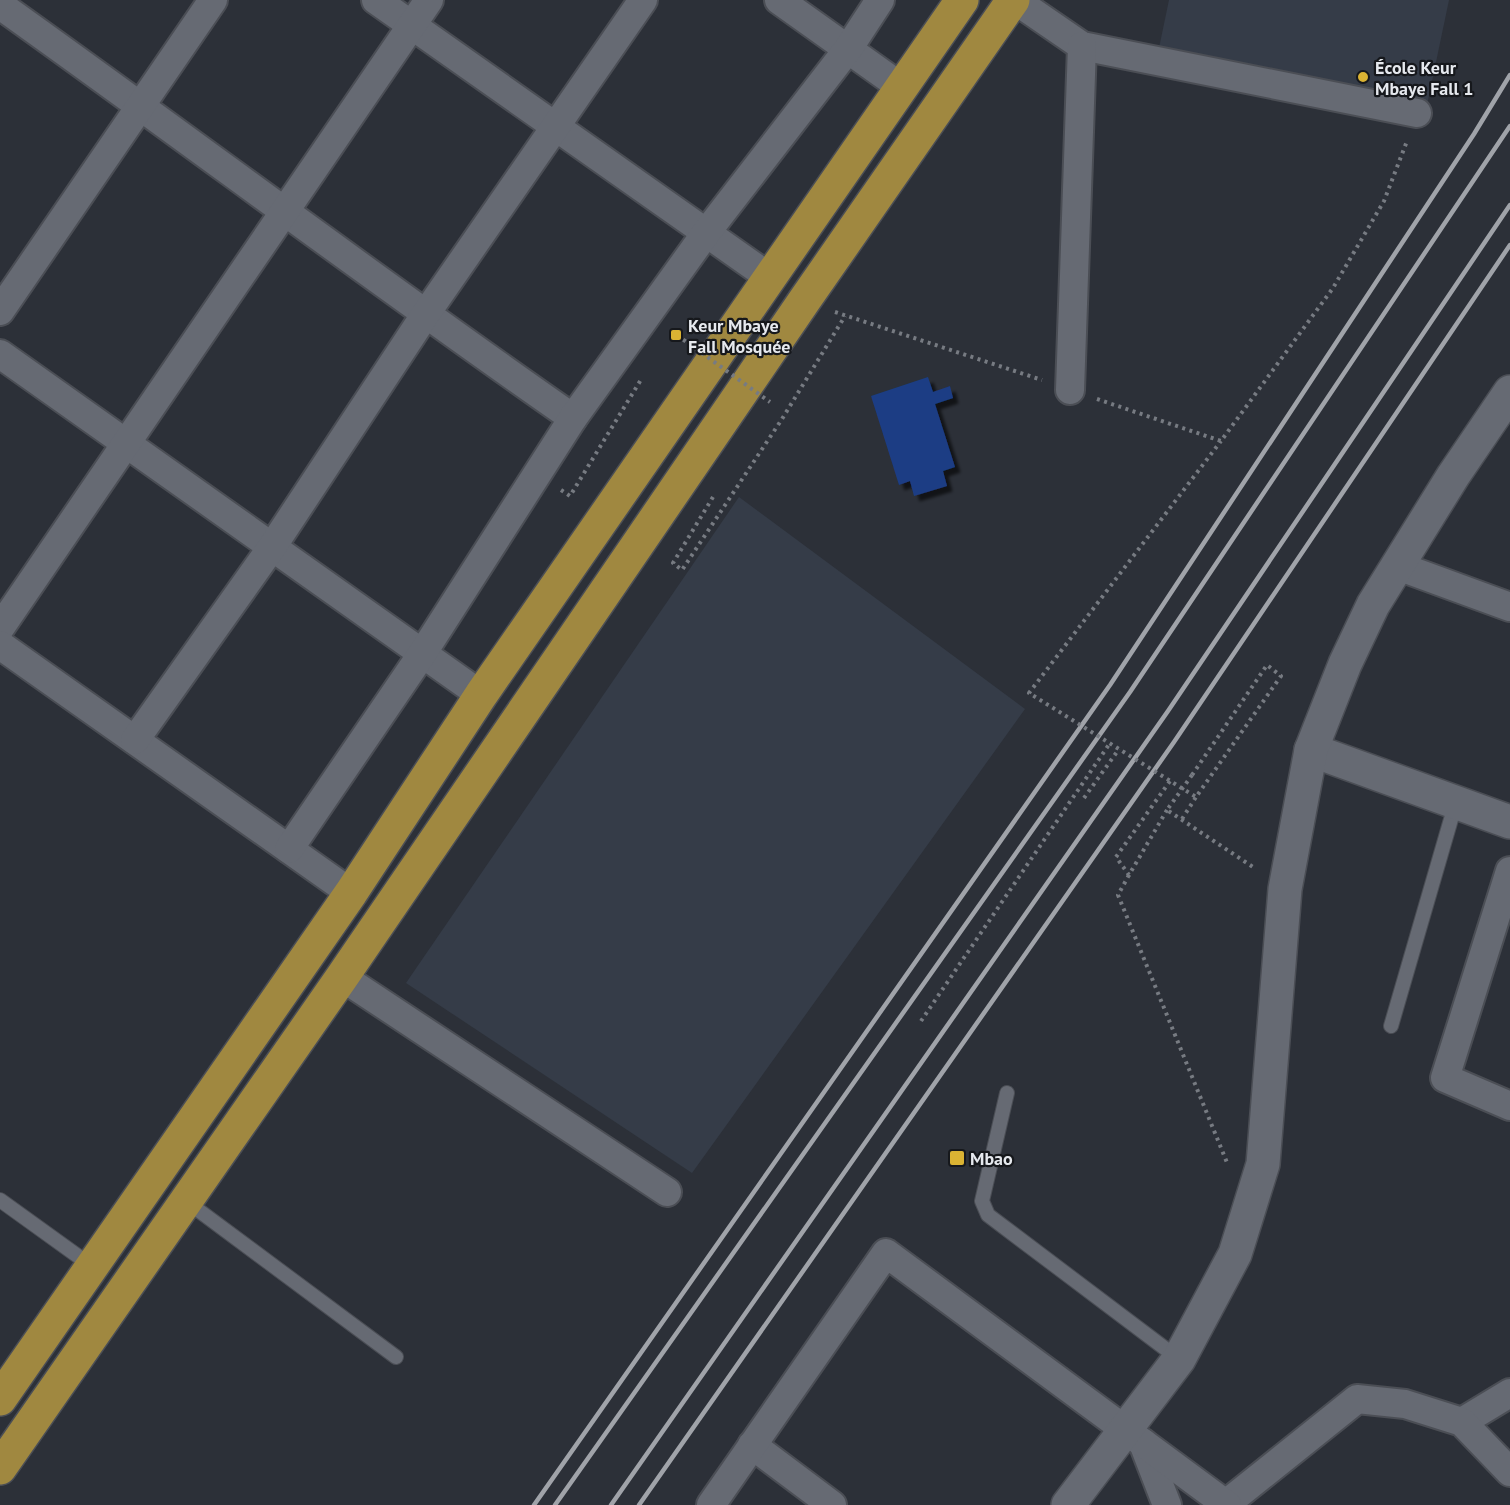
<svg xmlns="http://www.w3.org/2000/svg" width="1510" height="1505" font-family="'PT Sans',sans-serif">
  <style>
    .built { fill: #353c48 }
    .building { fill: #1c3c84; filter: url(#shadow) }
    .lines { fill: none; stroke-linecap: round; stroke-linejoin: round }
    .service-casing { stroke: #4b4e55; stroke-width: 16 }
    .minor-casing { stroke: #4b4e55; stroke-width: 32 }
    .tertiary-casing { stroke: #4b4e55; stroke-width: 36 }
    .trunk-casing { stroke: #4b4e55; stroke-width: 36 }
    .path { stroke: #777b82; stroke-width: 4; stroke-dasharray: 3 4.5; stroke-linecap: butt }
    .service { stroke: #666a73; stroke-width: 14 }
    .minor { stroke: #666a73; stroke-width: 28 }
    .tertiary { stroke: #666a73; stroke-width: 33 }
    .trunk { stroke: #a08840; stroke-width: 33 }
    .rail { stroke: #a0a3a9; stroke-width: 4.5 }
    .path-bridge { stroke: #777b82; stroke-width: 4; stroke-dasharray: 3 4.5; stroke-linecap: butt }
    .poi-dot { fill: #dbb333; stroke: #16181c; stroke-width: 2 }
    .labels { text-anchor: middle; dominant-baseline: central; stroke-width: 4.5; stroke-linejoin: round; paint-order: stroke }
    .poi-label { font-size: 18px; font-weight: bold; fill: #e6e9ee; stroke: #16181c; text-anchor: start }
  </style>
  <defs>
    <filter id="shadow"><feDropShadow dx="5.5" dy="5.5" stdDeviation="1.5" flood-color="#0009"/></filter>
  </defs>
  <rect width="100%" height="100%" fill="#2c3038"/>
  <g class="built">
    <path d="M1169,0H1449L1427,105L1159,48Z"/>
    <path d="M739,497L1025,709L692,1173L406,983Z"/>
  </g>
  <path class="building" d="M928,377L933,392L950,386L953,398L935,404L955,467L943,471L947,486L914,496L910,481L899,485L871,396Z"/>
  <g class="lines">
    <g class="service-casing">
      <g id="service">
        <path d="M1391,1026L1456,802"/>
        <path d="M1007,1093L982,1201L988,1215L1179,1359"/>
        <path d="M0,1200L93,1267"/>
        <path d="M186,1201L396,1357"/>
      </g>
    </g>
    <g class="minor-casing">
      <g id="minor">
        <path d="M376,0L769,277"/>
        <path d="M779,0L901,87"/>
        <path d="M1015,0L1082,46L1417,113"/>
        <path d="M0,5C192,142 380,284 573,418"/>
        <path d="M0,311L213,0"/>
        <path d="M0,354L481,695"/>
        <path d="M1070,390L1082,46"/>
        <path d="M1398,566L1510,607"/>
        <path d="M0,628L429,0"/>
        <path d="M0,645L351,893"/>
        <path d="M135,740L272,547L425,315L643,0"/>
        <path d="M289,849L422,654L573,418L706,233L848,49L880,0"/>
        <path d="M1510,871L1445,1078L1510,1106"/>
        <path d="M342,977L667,1192"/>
        <path d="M1462,1422L1510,1393"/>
        <path d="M1143,1443L1167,1505"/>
        <path d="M752,1445L832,1505"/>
        <path d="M1226,1504L1357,1399L1405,1404L1462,1422L1510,1472"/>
        <path d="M711,1505L886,1253L1227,1505"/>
      </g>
    </g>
    <g class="tertiary-casing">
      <g id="tertiary">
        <path d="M1311,750L1510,822"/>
        <path d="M1068,1505L1179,1359L1235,1254L1263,1164L1285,889L1311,750L1345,664L1373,605L1453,476L1510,392"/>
      </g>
    </g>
    <g class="trunk-casing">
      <g id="trunk">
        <path d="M0,1399L351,893L481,695L962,0"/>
        <path d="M0,1468L342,977L804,301L1013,0"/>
      </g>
    </g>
    <g class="path">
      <path d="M835,312L1042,380"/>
      <path d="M1097,399L1221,441L1333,288L1384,201L1407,141"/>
      <path d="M561,490L570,496L642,378"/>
      <path d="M713,497L673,563L682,570L782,419L845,316"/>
      <path d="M1192,775L1167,810L1256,869"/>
      <path d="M1084,798L1119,749"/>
      <path d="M1167,810L1129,875L1116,857L1170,781"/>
      <path d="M1182,819L1196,797"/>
      <path d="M1129,875L1118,895L1228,1165"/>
      <path d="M921,1021L1110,743"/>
    </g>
    <use href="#service" class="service"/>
    <use href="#minor" class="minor"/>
    <use href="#tertiary" class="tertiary"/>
    <use href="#trunk" class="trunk"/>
    <g class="rail">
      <path d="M534,1505L1110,685L1474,134L1510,75"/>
      <path d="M555,1505L1130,692L1510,126"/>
      <path d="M611,1505L1168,711L1510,205"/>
      <path d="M639,1505L1174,742L1510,245"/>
    </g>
    <g class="path-bridge">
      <path d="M671,331L770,402"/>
      <path d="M1192,775L1267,665L1281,676L1196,797L1029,693L1221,441"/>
    </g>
  </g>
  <g class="poi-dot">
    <circle cx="1363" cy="77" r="6"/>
    <rect x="670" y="329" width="12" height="12" rx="3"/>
    <rect x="949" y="1150" width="16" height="16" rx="3"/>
  </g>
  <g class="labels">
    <g class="poi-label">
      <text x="1375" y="67">École Keur<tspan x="1375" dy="21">Mbaye Fall 1</tspan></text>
      <text x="688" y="325">Keur Mbaye<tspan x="688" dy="21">Fall Mosquée</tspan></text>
      <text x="970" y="1158">Mbao</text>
    </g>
  </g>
</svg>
